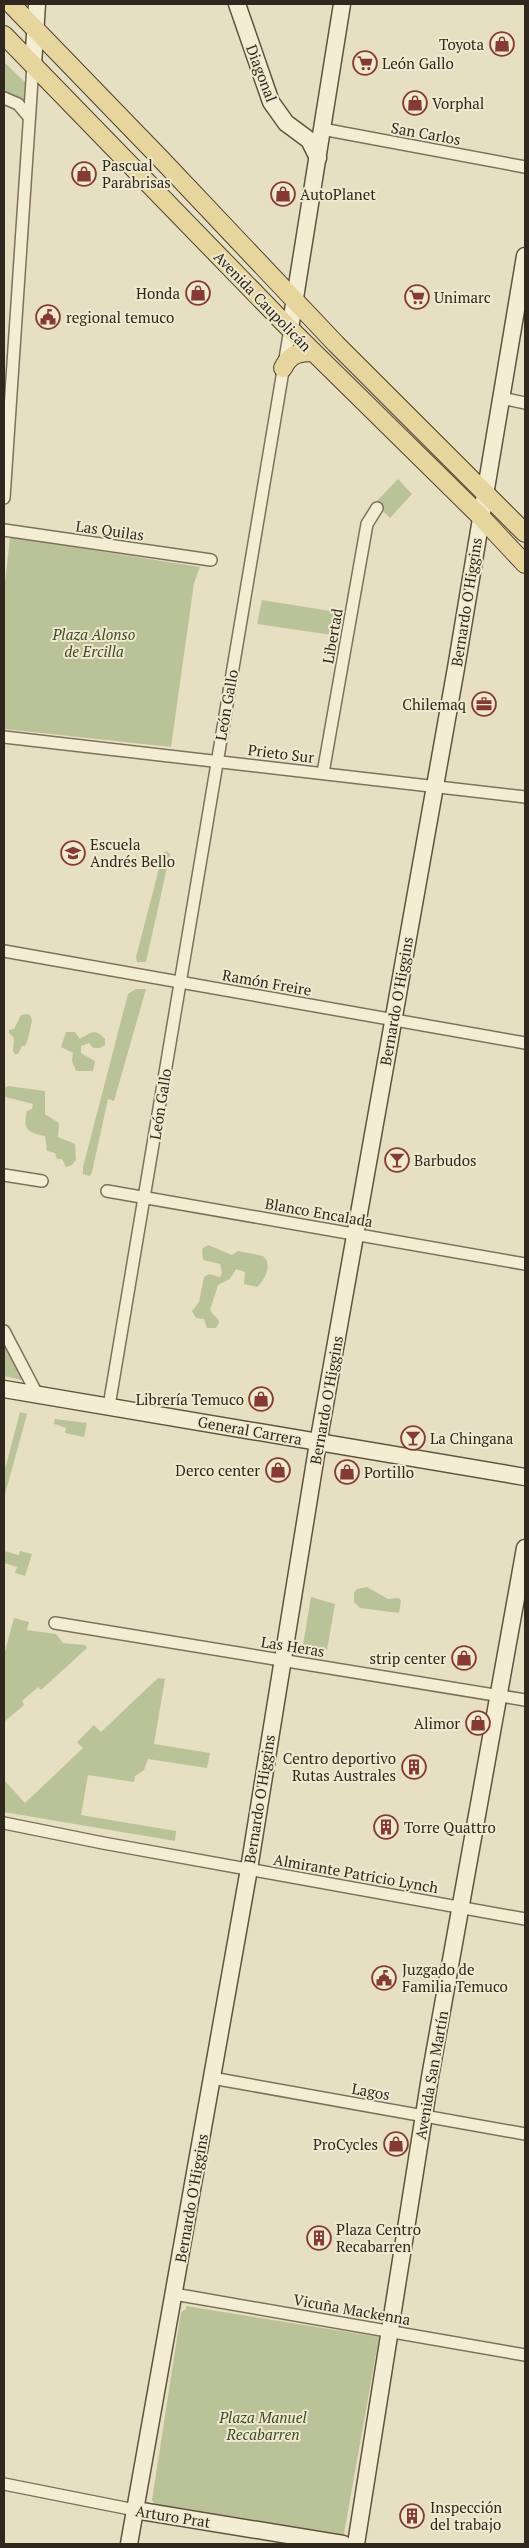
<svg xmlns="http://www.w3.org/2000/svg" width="529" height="2548" font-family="'PT Serif',serif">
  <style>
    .green { fill: #bac398 }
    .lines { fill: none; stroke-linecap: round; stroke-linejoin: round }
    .street-casing { stroke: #7e715c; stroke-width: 14 }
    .secondary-casing { stroke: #60533f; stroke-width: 19 }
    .primary-casing { stroke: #4c402f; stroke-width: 20 }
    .street { stroke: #f3edd4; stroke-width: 11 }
    .secondary { stroke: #f3edd4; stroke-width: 16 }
    .primary { stroke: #e6d69e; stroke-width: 18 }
    .labels { text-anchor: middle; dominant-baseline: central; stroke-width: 4; stroke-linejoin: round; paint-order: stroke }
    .poi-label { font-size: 15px; fill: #30281e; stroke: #efe9d0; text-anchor: start }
    .street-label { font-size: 15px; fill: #30281e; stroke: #efe9d0 }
    .park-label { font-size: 15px; font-style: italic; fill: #3d4a27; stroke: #efe9d0 }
  </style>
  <rect width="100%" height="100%" fill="#e7dfc2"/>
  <g class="green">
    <path d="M4,62L28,85L25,104L15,97L4,93Z"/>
    <path d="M398,479L412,494L390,518L375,503Z"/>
    <path d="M10,537L200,567L194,583L171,747L4,729V593Z"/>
    <path d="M262,600L343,613L339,636L257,624Z"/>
    <path d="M166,851L170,854L146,962H137L136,957L163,853Z"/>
    <path d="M136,989H146L114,1101L108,1099L92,1172L90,1176L83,1174V1167L128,994Z"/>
    <path d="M27,1014L30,1015L32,1020C31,1026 28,1041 25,1046H22L18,1054H15L13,1051L14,1038L9,1033V1030L14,1029L21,1015Z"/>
    <path d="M66,1032H75L80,1039C90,1034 94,1027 105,1039V1045L100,1048H93L89,1043L81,1046V1053L95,1061L93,1071H76L72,1061L73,1053L61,1047Z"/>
    <path d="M8,1086L45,1091V1114L59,1123L58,1137L75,1144L76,1160L72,1165L66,1167L62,1159H57L55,1153L47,1151L45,1136C28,1133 22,1129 27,1111L32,1109L33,1104L5,1097L4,1088Z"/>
    <path d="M208,1245L232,1255L238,1251L263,1256C273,1264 265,1280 257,1287L244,1284L245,1272L236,1269L230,1279L218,1285L210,1310C213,1317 224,1319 216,1328H207L204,1319L196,1318L192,1311L199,1302L204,1277L209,1274L220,1277L222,1273L220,1264L203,1260L202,1249Z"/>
    <path d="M5,1340L26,1381L4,1376Z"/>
    <path d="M20,1412L27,1414L4,1498V1473Z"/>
    <path d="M55,1419L87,1423L84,1437L65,1433L66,1428L54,1424Z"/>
    <path d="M4,1551L19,1555L20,1551L32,1554L25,1576L15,1573L17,1567L4,1563Z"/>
    <path d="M367,1587L388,1599L399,1598L401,1601L399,1613L360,1608L354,1602V1593L357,1589Z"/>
    <path d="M311,1597L335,1604L327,1650L303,1645Z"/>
    <path d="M14,1618L29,1622L27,1630L56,1634L63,1643L85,1645L87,1648L41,1690L38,1687L22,1701L24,1705L4,1722V1655Z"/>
    <path d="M158,1678L165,1679L154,1744L210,1753L207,1768L148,1759L144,1770L135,1776L134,1782L88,1775L81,1815L176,1831L175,1841L4,1812V1780L25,1803L83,1748L77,1742L94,1725L101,1732Z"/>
    <path d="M186,2306L379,2337L343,2539L158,2509L152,2500L181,2312L186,2309Z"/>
  </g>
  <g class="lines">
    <g class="street-casing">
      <g id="street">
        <path d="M4,98L18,104L29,117"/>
        <path d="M322,129L525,167"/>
        <path d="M501,398L525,403"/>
        <path d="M4,498L33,65"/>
        <path d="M4,530L211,560"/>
        <path d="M4,737L525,797"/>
        <path d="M323,773L367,524L377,508"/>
        <path d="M4,951L525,1043"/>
        <path d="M4,1175L42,1181"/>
        <path d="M107,1191L525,1264"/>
        <path d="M4,1331L37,1394"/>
        <path d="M109,1406L290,329"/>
        <path d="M55,1623L525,1700"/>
        <path d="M4,1823L103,1843L525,1919"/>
        <path d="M212,2078L525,2134"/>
        <path d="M174,2294L525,2355"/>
        <path d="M4,2484L135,2510"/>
      </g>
    </g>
    <g class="secondary-casing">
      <g id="secondary">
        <path d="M237,4L271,102L286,123L309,140L318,158"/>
        <path d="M33,65L37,4"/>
        <path d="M290,329L342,4"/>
        <path d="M4,1389L525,1477"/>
        <path d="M135,2510L343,2544"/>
        <path d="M129,2544L249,1869L316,1455L456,668L525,256"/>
        <path d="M356,2544L430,2077L525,1548"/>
      </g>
    </g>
    <g class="primary-casing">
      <g id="primary">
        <path d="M11,4L161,159L336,344L525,533"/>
        <path d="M4,35L283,322L480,516L525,564"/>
        <path d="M283,368C290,354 299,352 313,352"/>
      </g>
    </g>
    <use href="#street" class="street"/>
    <use href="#secondary" class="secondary"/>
    <use href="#primary" class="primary"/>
  </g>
  <defs>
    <g id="shop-ring" transform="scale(1.25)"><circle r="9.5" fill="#efe9d0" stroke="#853b34" stroke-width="1.5"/><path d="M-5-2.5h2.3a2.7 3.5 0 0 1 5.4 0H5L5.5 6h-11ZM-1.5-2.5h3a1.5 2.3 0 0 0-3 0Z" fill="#853b34"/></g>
    <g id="supermarket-ring" transform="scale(1.25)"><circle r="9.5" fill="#efe9d0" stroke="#853b34" stroke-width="1.5"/><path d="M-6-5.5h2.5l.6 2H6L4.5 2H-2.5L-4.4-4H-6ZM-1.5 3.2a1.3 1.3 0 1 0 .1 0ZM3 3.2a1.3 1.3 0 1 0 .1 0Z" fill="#853b34"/></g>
    <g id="civic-ring" transform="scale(1.25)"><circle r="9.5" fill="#efe9d0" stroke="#853b34" stroke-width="1.5"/><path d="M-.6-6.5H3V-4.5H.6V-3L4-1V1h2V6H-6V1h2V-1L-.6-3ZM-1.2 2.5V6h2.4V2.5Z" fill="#853b34"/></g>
    <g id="office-ring" transform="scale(1.25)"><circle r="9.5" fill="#efe9d0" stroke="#853b34" stroke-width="1.5"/><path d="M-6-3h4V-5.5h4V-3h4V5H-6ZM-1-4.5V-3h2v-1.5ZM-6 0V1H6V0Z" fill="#853b34"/></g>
    <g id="school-ring" transform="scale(1.25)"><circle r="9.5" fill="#efe9d0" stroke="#853b34" stroke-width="1.5"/><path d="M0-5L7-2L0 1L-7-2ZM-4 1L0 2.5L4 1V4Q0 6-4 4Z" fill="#853b34"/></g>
    <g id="bar-ring" transform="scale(1.25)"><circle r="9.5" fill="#efe9d0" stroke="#853b34" stroke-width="1.5"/><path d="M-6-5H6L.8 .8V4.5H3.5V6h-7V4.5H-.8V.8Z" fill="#853b34"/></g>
    <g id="building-ring" transform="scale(1.25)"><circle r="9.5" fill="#efe9d0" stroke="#853b34" stroke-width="1.5"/><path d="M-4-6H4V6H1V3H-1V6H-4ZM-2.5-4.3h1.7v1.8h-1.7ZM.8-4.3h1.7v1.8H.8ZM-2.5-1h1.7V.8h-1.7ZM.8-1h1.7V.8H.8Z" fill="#853b34"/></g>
  </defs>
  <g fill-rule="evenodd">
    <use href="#shop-ring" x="502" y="44"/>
    <use href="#supermarket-ring" x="365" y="63"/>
    <use href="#shop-ring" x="415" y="103"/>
    <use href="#shop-ring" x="84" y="174"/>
    <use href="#shop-ring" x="283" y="194"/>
    <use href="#shop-ring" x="198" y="293"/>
    <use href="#supermarket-ring" x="417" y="297"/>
    <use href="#civic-ring" x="48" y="317"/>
    <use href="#office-ring" x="484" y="704"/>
    <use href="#school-ring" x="73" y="853"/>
    <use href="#bar-ring" x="397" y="1160"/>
    <use href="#shop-ring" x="261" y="1399"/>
    <use href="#bar-ring" x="413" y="1438"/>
    <use href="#shop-ring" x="278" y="1470"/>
    <use href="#shop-ring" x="347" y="1472"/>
    <use href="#shop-ring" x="464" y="1658"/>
    <use href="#shop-ring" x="478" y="1723"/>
    <use href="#building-ring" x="414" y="1767"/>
    <use href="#building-ring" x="386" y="1827"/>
    <use href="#civic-ring" x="384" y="1978"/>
    <use href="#shop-ring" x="396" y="2144"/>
    <use href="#building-ring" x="319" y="2238"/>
    <use href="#building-ring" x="412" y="2516"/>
  </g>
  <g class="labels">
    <g class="poi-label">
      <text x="484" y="44" text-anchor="end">Toyota</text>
      <text x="382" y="63">León Gallo</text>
      <text x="432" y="103">Vorphal</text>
      <text x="102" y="165">Pascual<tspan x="102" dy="17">Parabrisas</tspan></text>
      <text x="300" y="194">AutoPlanet</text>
      <text x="180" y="293" text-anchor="end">Honda</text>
      <text x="434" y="297">Unimarc</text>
      <text x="66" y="317">regional temuco</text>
      <text x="466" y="704" text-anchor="end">Chilemaq</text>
      <text x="90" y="844">Escuela<tspan x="90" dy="17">Andrés Bello</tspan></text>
      <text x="414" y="1160">Barbudos</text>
      <text x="244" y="1399" text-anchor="end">Librería Temuco</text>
      <text x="430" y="1438">La Chingana</text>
      <text x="260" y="1470" text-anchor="end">Derco center</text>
      <text x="364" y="1472">Portillo</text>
      <text x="446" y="1658" text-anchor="end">strip center</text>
      <text x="460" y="1723" text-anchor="end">Alimor</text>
      <text x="396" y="1758" text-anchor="end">Centro deportivo<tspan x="396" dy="17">Rutas Australes</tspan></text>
      <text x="404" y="1827">Torre Quattro</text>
      <text x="402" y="1969">Juzgado de<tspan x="402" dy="17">Familia Temuco</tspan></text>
      <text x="378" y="2144" text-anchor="end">ProCycles</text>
      <text x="336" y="2229">Plaza Centro<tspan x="336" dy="17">Recabarren</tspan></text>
      <text x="430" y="2507">Inspección<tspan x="430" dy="17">del trabajo</tspan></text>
    </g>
    <g class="street-label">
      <text transform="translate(262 73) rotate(69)">Diagonal</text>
      <text transform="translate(426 133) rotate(10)">San Carlos</text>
      <text transform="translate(263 301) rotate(46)">Avenida Caupolicán</text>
      <text transform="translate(110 530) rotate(8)">Las Quilas</text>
      <text transform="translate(466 602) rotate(-81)">Bernardo O'Higgins</text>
      <text transform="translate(332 636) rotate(-80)">Libertad</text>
      <text transform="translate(226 705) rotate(-80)">León Gallo</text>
      <text transform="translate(281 753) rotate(7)">Prieto Sur</text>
      <text transform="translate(267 982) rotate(10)">Ramón Freire</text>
      <text transform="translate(396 1001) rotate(-80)">Bernardo O'Higgins</text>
      <text transform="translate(160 1104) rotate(-81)">León Gallo</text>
      <text transform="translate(319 1212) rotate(10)">Blanco Encalada</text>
      <text transform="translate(326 1400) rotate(-80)">Bernardo O'Higgins</text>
      <text transform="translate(250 1430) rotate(10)">General Carrera</text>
      <text transform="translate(293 1646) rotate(9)">Las Heras</text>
      <text transform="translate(259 1799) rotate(-81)">Bernardo O'Higgins</text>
      <text transform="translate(356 1873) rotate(10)">Almirante Patricio Lynch</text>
      <text transform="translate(431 2075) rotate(-80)">Avenida San Martín</text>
      <text transform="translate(371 2091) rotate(10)">Lagos</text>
      <text transform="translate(191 2198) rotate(-80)">Bernardo O'Higgins</text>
      <text transform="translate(352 2309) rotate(10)">Vicuña Mackenna</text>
      <text transform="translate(173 2516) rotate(9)">Arturo Prat</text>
    </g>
    <g class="park-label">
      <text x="94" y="634">Plaza Alonso<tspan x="94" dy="17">de Ercilla</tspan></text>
      <text x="263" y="2417">Plaza Manuel<tspan x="263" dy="17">Recabarren</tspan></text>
    </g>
  </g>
  <rect width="529" height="2548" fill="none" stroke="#30281e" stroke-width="10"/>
</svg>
